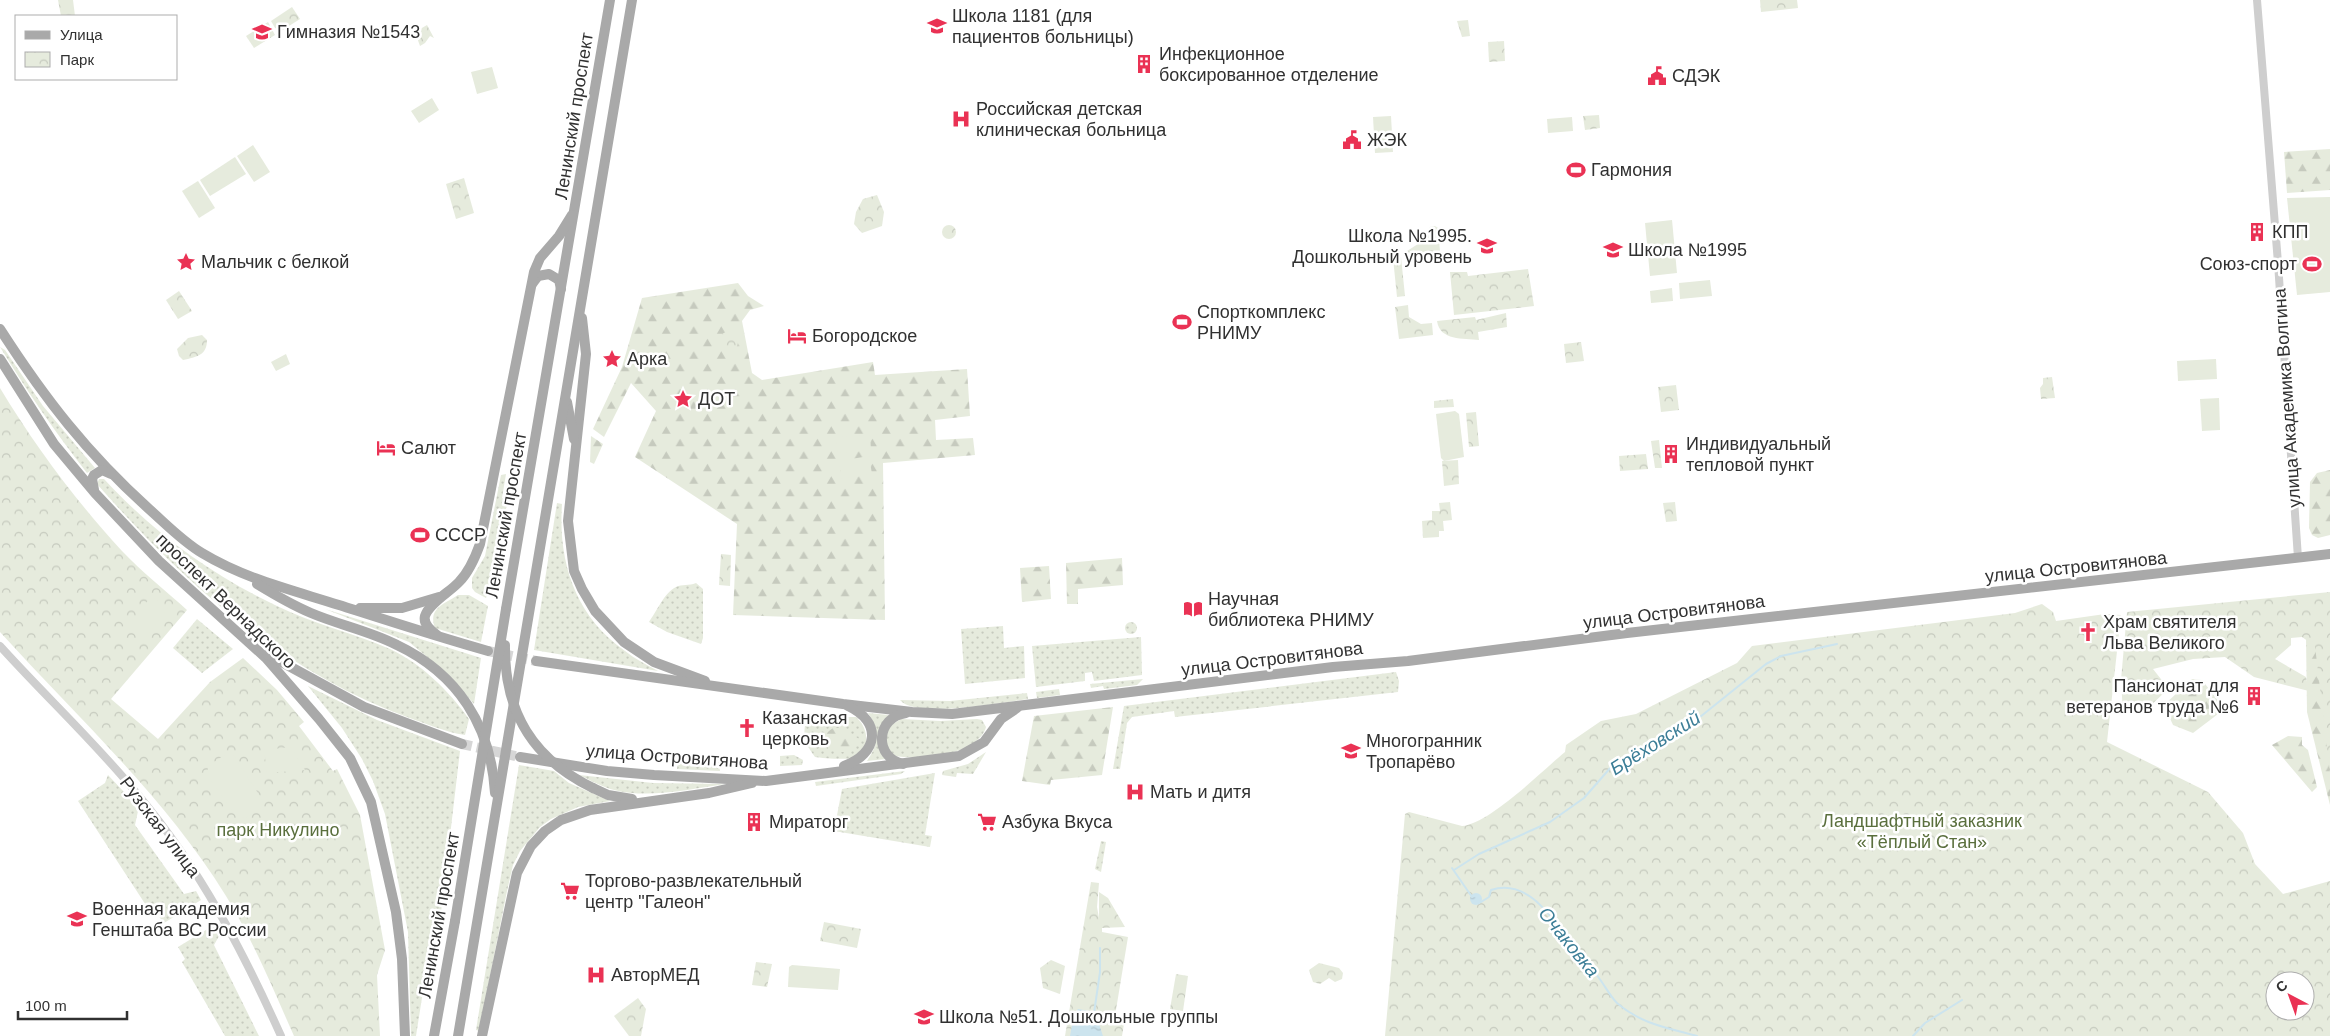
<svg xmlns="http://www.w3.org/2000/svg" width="2330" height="1036" font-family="Helvetica,sans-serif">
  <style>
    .grass { fill: url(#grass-dots) }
    .forest { fill: url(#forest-firs) }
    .park { fill: url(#park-crowns); fill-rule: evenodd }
    .garden { fill: #e6ebdd }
    .water { fill: url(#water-ripples) }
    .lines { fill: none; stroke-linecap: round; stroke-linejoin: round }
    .stream { stroke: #cce4ee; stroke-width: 2 }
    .major-tunnel { stroke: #d6d6d6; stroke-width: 10; stroke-dasharray: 10 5; stroke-linecap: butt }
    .minor { stroke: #cecece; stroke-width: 8 }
    .major { stroke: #a9a9a9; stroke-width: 10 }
    .major-bridge { stroke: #a9a9a9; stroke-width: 10 }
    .labels { text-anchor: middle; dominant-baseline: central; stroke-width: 5; stroke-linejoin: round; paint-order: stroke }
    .poi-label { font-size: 18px; fill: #313131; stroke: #fff; text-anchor: start }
    .street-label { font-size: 18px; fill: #313131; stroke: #fff }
    .park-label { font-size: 18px; fill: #5a6f3d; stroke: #fff }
    .water-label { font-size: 19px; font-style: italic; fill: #3c7e97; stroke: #fff }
  </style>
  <defs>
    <pattern id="grass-dots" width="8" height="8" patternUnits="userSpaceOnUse" patternTransform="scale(1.25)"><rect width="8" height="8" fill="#e6ebdd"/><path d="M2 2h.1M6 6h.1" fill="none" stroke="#c6cabe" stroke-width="1.8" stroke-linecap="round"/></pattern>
    <pattern id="forest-firs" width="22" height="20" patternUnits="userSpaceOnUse" patternTransform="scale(1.25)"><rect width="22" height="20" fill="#e6ebdd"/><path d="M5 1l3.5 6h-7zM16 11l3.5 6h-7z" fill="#c6cabe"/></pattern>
    <pattern id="park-crowns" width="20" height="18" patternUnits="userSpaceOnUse" patternTransform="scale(1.25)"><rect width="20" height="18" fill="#e6ebdd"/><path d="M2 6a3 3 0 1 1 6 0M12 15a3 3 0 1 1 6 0" fill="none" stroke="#c6cabe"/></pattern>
    <pattern id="water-ripples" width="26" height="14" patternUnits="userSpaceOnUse" patternTransform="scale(1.25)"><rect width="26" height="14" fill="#cce4ee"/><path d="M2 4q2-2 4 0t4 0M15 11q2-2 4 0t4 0" fill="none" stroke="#b0c4cd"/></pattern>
  </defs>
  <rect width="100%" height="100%" fill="#fff"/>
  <g class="grass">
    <path d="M0,347L5,350L43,406L95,468L87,473C55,432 27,391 0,347Z"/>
    <path d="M506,474L502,498L508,500L486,598L475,592L472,588V578L485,556L501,475Z"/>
    <path d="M99,479H104C153,532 211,575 277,606C313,624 353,633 390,649C422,664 449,691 469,719L465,735C445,732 427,724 407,717C283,672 183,582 97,484Z"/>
    <path d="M557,503L562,504C558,562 575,616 625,651C635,659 647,665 658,671L534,650Z"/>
    <path d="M696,583L703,589V638L701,644L667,632L649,622C657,611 664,593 676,587C682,584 689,586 696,583Z"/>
    <path d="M458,595H469L488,606L481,642L435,628C428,608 443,605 458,595Z"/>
    <path d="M325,609L481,658L474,704L449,675L409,642Z"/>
    <path d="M197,619L233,649L202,673L173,648Z"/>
    <circle cx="1131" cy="628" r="6"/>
    <path d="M1003,626L1004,648L1024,646L1025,678L965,684L961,629Z"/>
    <path d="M1141,637L1142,675L1094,681L1092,672L1085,673V681L1036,687L1032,646Z"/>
    <path d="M1396,672L1399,681L1398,692L1175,717L1174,711L1132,717L1127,723L1120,769H1113L1124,706Z"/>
    <path d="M1143,679L1137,685L1104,689L1103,686L1091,688L1090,684Z"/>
    <path d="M308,686L377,720L460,751L440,921H434L416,1036H411L408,932L385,814L373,781L362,759L342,728Z"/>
    <path d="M1059,689L1060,695L1037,698L1036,692Z"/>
    <path d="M1027,693L1028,699C1004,702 915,719 900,700L950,701Z"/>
    <path d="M817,713L847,714V717H856C870,729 871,753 851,758C846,760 821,758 815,757C806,745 802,736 806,721Z"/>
    <path d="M868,713L889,715L885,719L886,759L867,761C879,744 880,730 868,713Z"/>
    <path d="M901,719L941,721L977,719L982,720L986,727C983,739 968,748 957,751C945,755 900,761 892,754C884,747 887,737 887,728Z"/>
    <path d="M986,752L973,774L957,773L956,777L942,775L943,771L968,764Z"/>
    <path d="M794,755L803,760L802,765L780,766V756Z"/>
    <path d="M678,760L719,762L720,771L677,769Z"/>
    <path d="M519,765L554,771L569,783L610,801L578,807L551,819L540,827L520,851L513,865L507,891L479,1031L476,1030Z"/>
    <path d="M905,771L901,774L816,786L815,782Z"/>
    <path d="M935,773L925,835L932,836L930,847L834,831L842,789Z"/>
    <path d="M108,775L125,793L138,811L135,825L184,894L196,891L201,900L164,923L157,914L153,916L78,801L105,783Z"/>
    <path d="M579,775L653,783L725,784C690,789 649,799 614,790C602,787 590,780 579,775Z"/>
    <path d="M1101,841L1106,842L1101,872L1095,869Z"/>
    <path d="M219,922L223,929L214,945L259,1036H225L182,962L185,959L178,947Z"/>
  </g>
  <g class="forest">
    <path d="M2330,149V190L2287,193L2284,152Z"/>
    <path d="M738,283L748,296L764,306L750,310L742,321L752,373L762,380L873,362L875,375L967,369L970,416L935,420L936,440L973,438L975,455L883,463L885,620L733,615L737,524L635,457L656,411L631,383L604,437L593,429L622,367L642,298Z"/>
    <path d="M591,436L603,444L594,464L590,462Z"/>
    <path d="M2330,470V535L2318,538L2312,535L2309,528L2310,482L2317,473Z"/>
    <path d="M1122,558L1123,585L1078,589V604H1067L1066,563Z"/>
    <path d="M1049,566L1051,599L1022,602L1020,568Z"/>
    <path d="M2306,636L2330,646V805L2307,712Z"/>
    <path d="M2192,679L2202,680L2220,703L2218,714L2193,733L2173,725L2164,705Z"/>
    <path d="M1113,707L1102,775L1051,780L1050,785L1022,781L1034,716Z"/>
    <path d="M833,728H842L859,739L851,752H838L828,749L825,734Z"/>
    <path d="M2288,736L2302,737V745L2308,750L2317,787L2312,792L2272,745Z"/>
  </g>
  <g class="park">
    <path d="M58,0H73L75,16H61Z"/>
    <path d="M1760,0H1797L1798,8L1761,12Z"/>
    <path d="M292,7L300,19L278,33L271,21Z"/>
    <path d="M1468,20L1470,36L1462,37L1457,21Z"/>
    <path d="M268,22L275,35L254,48L246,36Z"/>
    <path d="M427,25L434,38L430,36L425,43L420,46L415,32Z"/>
    <path d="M1504,41L1505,61L1489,62L1488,42Z"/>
    <path d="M1599,115L1600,128L1585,130L1583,116Z"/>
    <path d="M464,178L474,213L456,219L446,184Z"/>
    <path d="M877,195L884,212L882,226L862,233L854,224L856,212L863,199Z"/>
    <circle cx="949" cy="232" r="7"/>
    <path d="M1435,226L1438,228L1440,251L1435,255L1404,258V253L1421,242L1430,227Z"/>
    <path d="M1401,257L1405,296L1397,297L1393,258Z"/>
    <path d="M1528,269L1534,306L1454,315L1450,272H1467L1468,276Z"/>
    <path d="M179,291L192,311L178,319L166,300Z"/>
    <path d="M1408,305L1409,317L1421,324L1432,323L1433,335L1399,339L1395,307Z"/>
    <path d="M1506,313L1507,327L1478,332L1479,340C1463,338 1440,341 1437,321L1475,317L1476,320Z"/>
    <circle cx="728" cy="342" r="10"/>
    <path d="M202,335L207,340C207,355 197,357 183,360L179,356L177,349L188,338Z"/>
    <path d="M1581,342L1584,361L1566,363L1564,344Z"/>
    <path d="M2052,377L2055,398L2041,399L2040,388L2043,384V378Z"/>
    <path d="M1676,385L1679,410L1661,412L1658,387Z"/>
    <path d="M0,388C35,446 76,501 122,551C142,572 166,591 187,610L111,699L158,739L210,682L243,658L277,690L304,722L299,726L333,771L337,769L360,815L385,950L377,975L380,1036H294C273,989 253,940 226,896C165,797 78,718 0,632Z"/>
    <path d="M1453,399L1454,407L1434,408V401Z"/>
    <path d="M1476,412L1479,446L1469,447L1466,413Z"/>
    <path d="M1659,440L1662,468H1655L1651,441Z"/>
    <path d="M1646,454L1648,469L1620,471L1619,456Z"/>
    <path d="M1458,460L1459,484L1444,486L1442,461Z"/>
    <path d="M1450,502L1452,520L1443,521L1444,531H1439V537L1423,538L1422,521L1432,520V511H1440L1439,503Z"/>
    <path d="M1675,502L1677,521L1666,522L1663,503Z"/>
    <path d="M721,554L731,555L730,586L719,585Z"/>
    <path d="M2330,592V773L2315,646L2302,637L2291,638V645L2275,659L2306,677L2309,691L2254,677L2225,657L2193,659L2153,669L2168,688C2153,705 2146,711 2123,714L2121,680L2127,612Z"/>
    <path d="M2042,604L2053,612L2056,621L2105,614L2121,615L2107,742L2208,792L2243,833L2255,864L2283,894L2330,881V1036H1385L1405,814L1409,812L1462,826C1489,824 1542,771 1565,752L1566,745L1601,721L1636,714L1737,663L1752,646L2015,613ZM2275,981H2305V1011H2275Z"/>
    <path d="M1091,882L1099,883L1097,907L1099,918V892L1108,898L1125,927L1102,928V932L1128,937L1114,1022L1124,1024L1122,1036H1065Z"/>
    <path d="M824,922L861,929L857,948L820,941Z"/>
    <path d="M1051,960L1065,966L1060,994L1043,988L1040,968Z"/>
    <path d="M756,962L772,964L767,987L752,985Z"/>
    <path d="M1319,963L1339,968L1343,973L1342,979L1335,982L1329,978L1320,984L1313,982L1309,970Z"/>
    <path d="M1176,974L1188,976L1183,1011L1170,1009Z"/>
    <path d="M638,998L646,1009L641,1036H629L614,1016Z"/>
  </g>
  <g class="garden">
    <path d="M492,67L498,88L477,94L471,72Z"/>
    <path d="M432,98L439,110L419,123L411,111Z"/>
    <path d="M1391,116L1393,152L1375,153L1373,117Z"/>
    <path d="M1572,117L1573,131L1548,133L1547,119Z"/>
    <path d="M253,145L270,172L254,182L237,156Z"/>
    <path d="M235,157L246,174L210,196L200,180Z"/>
    <path d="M198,181L215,208L199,218L182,191Z"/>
    <path d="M2330,197V292L2297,295L2287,198Z"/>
    <path d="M1672,220L1677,273L1650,276L1645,223Z"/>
    <path d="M1710,280L1712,296L1680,299L1679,283Z"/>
    <path d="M1672,288L1673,301L1651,303L1650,291Z"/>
    <path d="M286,354L290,364L276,371L271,362Z"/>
    <path d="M2216,359L2217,379L2178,381L2177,361Z"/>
    <path d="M2219,398L2220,430L2202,431L2200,399Z"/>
    <path d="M1455,411L1459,414L1464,457L1444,461L1441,458L1436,414Z"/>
    <path d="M870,435L871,450L838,453L836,437Z"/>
    <path d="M869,456L872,474L842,479L839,461Z"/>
    <path d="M151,596L168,608L144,640L128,628Z"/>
    <path d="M291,747L305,770L267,773L264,750Z"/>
    <path d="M224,755L234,756L263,801L261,808L245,818L237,817L207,775L208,767Z"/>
    <path d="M792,965L840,969L838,990L788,987L789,967Z"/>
  </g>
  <g class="water">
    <circle cx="1476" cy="899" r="6"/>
    <path d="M1078,1009L1095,1012L1103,1036H1070L1074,1014Z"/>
  </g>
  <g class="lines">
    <g class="stream">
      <path d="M1452,868L1472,897"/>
      <path d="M1454,870L1479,854L1550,822L1584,798L1612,766L1638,750L1690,725L1766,664L1781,656L1837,644"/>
      <path d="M1481,902L1489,897L1491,890C1526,878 1550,915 1568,939C1578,953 1589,965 1599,978C1605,986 1610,996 1617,1003C1641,1024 1668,1028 1697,1036"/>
      <path d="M1094,1013L1100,972V948"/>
      <path d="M1913,1036L1925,1023L1962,1000"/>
    </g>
    <g class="major-tunnel">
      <path d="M488,651L536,661"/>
      <path d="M462,744L520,757"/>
    </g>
    <g class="minor">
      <path d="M2257,0L2278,263L2298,558"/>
      <path d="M0,646C46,697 96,743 139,796C200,869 242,949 281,1036"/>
    </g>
    <g class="major">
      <path d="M532,284L538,276L549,274L559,280L561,289"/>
      <path d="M582,318L586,354L568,521L574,571L582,589L595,611L624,642L654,662L705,681"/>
      <path d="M0,329C45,399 87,453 149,509C166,524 182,541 202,553C245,579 292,590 339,605C389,621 438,637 488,651"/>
      <path d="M0,359L54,444L95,493L159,561L266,658L319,719L350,758L371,802L396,912L402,959L405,1036"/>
      <path d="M567,402L574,439"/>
      <path d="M94,490L92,479L94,475L102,470L111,474"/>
      <path d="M257,584C275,595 292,605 311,613C339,625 370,631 397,645C458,674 491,726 495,793"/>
      <path d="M360,608H402L439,597"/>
      <path d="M506,609L610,0"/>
      <path d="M437,635C430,630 423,624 425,616C429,603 450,592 459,582C469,572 475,558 480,544L534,272L540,258L559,236L572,215"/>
      <path d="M267,654L364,707L462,744"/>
      <path d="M536,661L843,704L912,712L952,714L1333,667L1408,661L1627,633L2330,554"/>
      <path d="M520,757L607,771L654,775L766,781L959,756L984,742L1001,719L1017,708"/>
      <path d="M903,764C873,757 876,717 906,713"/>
      <path d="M844,766C878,754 883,722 848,706"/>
      <path d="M593,788L608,795L632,799"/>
      <path d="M434,1036L455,921"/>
      <path d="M458,1036L632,0"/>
      <path d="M482,1036L517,873L531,846L545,831L561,820L590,810L709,793L752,783"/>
    </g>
    <g class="major-bridge">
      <path d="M505,645C504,712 533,759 593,788"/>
      <path d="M455,921L506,609"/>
    </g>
  </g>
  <defs>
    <g id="school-bare" transform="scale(1.5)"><path d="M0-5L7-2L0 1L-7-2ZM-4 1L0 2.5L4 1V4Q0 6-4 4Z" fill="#ea3254" stroke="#fff" stroke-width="2.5" paint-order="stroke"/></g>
    <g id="building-bare" transform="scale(1.5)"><path d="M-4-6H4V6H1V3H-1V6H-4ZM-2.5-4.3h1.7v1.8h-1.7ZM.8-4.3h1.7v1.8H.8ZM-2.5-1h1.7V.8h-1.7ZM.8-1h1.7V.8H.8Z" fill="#ea3254" stroke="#fff" stroke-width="2.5" paint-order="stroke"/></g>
    <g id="civic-bare" transform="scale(1.5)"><path d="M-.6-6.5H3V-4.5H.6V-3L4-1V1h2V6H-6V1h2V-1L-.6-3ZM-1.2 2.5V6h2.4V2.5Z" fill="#ea3254" stroke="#fff" stroke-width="2.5" paint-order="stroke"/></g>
    <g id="hospital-bare" transform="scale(1.5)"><path d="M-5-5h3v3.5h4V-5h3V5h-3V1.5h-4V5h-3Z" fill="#ea3254" stroke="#fff" stroke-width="2.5" paint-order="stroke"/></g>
    <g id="stadium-bare" transform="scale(1.5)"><path d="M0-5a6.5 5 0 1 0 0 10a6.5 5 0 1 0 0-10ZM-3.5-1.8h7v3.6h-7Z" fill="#ea3254" stroke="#fff" stroke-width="2.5" paint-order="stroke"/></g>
    <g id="sight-bare" transform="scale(1.5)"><path d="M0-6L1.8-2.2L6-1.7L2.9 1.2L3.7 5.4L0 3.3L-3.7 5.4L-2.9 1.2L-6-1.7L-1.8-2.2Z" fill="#ea3254" stroke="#fff" stroke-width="2.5" paint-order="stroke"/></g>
    <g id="hotel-bare" transform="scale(1.5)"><path d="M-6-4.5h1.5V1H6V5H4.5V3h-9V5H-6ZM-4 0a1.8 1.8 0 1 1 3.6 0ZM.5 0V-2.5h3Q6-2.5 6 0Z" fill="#ea3254" stroke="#fff" stroke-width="2.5" paint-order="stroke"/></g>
    <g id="library-bare" transform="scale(1.5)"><path d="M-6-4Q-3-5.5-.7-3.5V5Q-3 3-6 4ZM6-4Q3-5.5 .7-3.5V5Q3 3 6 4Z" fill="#ea3254" stroke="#fff" stroke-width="2.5" paint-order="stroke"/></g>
    <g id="church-bare" transform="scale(1.5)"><path d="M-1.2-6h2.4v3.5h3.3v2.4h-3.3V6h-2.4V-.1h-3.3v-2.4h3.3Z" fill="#ea3254" stroke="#fff" stroke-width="2.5" paint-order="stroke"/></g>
    <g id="supermarket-bare" transform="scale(1.5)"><path d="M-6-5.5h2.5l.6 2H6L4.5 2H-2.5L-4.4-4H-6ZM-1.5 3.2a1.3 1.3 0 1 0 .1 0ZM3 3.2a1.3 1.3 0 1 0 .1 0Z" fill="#ea3254" stroke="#fff" stroke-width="2.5" paint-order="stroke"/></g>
    <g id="university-bare" transform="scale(1.5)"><path d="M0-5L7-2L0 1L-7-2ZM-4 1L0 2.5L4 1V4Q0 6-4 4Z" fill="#ea3254" stroke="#fff" stroke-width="2.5" paint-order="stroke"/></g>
  </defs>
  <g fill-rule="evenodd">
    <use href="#school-bare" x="937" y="26"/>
    <use href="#school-bare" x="262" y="32"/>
    <use href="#building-bare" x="1144" y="64"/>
    <use href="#civic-bare" x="1657" y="76"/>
    <use href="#hospital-bare" x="961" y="119"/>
    <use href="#civic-bare" x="1352" y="140"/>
    <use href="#stadium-bare" x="1576" y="170"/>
    <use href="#building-bare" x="2257" y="232"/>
    <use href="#school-bare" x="1487" y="246"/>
    <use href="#school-bare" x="1613" y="250"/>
    <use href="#sight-bare" x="186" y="262"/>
    <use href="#stadium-bare" x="2312" y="264"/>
    <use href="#stadium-bare" x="1182" y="322"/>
    <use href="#hotel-bare" x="797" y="336"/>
    <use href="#sight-bare" x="612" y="359"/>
    <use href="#sight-bare" x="683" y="399"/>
    <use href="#hotel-bare" x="386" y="448"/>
    <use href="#building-bare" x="1671" y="454"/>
    <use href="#stadium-bare" x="420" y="535"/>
    <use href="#library-bare" x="1193" y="609"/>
    <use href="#church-bare" x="2088" y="632"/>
    <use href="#building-bare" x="2254" y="696"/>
    <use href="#church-bare" x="747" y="728"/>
    <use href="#school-bare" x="1351" y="751"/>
    <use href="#hospital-bare" x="1135" y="792"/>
    <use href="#building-bare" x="754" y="822"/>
    <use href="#supermarket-bare" x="987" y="822"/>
    <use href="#supermarket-bare" x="570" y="891"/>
    <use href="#university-bare" x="77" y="919"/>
    <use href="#hospital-bare" x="596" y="975"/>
    <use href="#school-bare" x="924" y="1017"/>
  </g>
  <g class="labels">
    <g class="poi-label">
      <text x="952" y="16">Школа 1181 (для<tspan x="952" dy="21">пациентов больницы)</tspan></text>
      <text x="277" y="32">Гимназия №1543</text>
      <text x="1159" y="54">Инфекционное<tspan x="1159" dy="21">боксированное отделение</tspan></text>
      <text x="1672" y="76">СДЭК</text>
      <text x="976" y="109">Российская детская<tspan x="976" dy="21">клиническая больница</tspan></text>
      <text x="1367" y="140">ЖЭК</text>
      <text x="1591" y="170">Гармония</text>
      <text x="2272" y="232">КПП</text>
      <text x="1472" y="236" text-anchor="end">Школа №1995.<tspan x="1472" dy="21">Дошкольный уровень</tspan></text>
      <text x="1628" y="250">Школа №1995</text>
      <text x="201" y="262">Мальчик с белкой</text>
      <text x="2297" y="264" text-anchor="end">Союз-спорт</text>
      <text x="1197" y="312">Спорткомплекс<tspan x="1197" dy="21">РНИМУ</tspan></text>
      <text x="812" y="336">Богородское</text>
      <text x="627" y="359">Арка</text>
      <text x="698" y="399">ДОТ</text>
      <text x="1686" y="444">Индивидуальный<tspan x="1686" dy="21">тепловой пункт</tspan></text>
      <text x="401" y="448">Салют</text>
      <text x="435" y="535">СССР</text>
      <text x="1208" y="599">Научная<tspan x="1208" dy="21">библиотека РНИМУ</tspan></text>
      <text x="2103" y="622">Храм святителя<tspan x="2103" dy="21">Льва Великого</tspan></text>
      <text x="2239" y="686" text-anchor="end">Пансионат для<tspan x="2239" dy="21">ветеранов труда №6</tspan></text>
      <text x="762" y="718">Казанская<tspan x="762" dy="21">церковь</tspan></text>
      <text x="1366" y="741">Многогранник<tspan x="1366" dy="21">Тропарёво</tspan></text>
      <text x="1150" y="792">Мать и дитя</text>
      <text x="769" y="822">Мираторг</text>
      <text x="1002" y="822">Азбука Вкуса</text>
      <text x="585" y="881">Торгово-развлекательный<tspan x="585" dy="21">центр "Галеон"</tspan></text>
      <text x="92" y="909">Военная академия<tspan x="92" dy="21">Генштаба ВС России</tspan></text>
      <text x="611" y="975">АвторМЕД</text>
      <text x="939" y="1017">Школа №51. Дошкольные группы</text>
    </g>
    <g class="street-label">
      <text transform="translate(574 116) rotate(-81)">Ленинский проспект</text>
      <text transform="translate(2287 398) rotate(-94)">улица Академика Волгина</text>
      <text transform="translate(506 515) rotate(-80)">Ленинский проспект</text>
      <text transform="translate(2076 567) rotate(-6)">улица Островитянова</text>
      <text transform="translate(226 601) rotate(44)">проспект Вернадского</text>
      <text transform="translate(1674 612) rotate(-7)">улица Островитянова</text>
      <text transform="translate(1272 659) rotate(-7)">улица Островитянова</text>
      <text transform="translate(677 757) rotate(4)">улица Островитянова</text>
      <text transform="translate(160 827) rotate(53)">Рузская улица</text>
      <text transform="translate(439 915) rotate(-80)">Ленинский проспект</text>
    </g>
    <g class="park-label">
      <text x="1922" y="821">Ландшафтный заказник<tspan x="1922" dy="21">«Тёплый Стан»</tspan></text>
      <text x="278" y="830">парк Никулино</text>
    </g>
    <g class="water-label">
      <text transform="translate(1655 743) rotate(-32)">Брёховский</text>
      <text transform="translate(1569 942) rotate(51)">Очаковка</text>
    </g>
  </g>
  <rect x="15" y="15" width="162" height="65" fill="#ffffff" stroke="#adadad"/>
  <rect x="25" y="31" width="25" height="8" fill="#a9a9a9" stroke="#adadad"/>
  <text x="60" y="40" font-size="15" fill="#313131">Улица</text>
  <rect x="25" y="52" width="25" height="15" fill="url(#park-crowns)" stroke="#adadad"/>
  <text x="60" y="65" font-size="15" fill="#313131">Парк</text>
  <g transform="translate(2290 996) rotate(319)"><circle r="24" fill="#ffffff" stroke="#adadad"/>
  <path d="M0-4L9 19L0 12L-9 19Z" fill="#ea3254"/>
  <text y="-8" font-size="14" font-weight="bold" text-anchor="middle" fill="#313131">С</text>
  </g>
  <path d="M18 1011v8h109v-8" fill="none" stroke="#313131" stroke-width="2.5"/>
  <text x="25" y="1011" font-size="15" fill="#313131" stroke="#ffffff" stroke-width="4" paint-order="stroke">100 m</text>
</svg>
